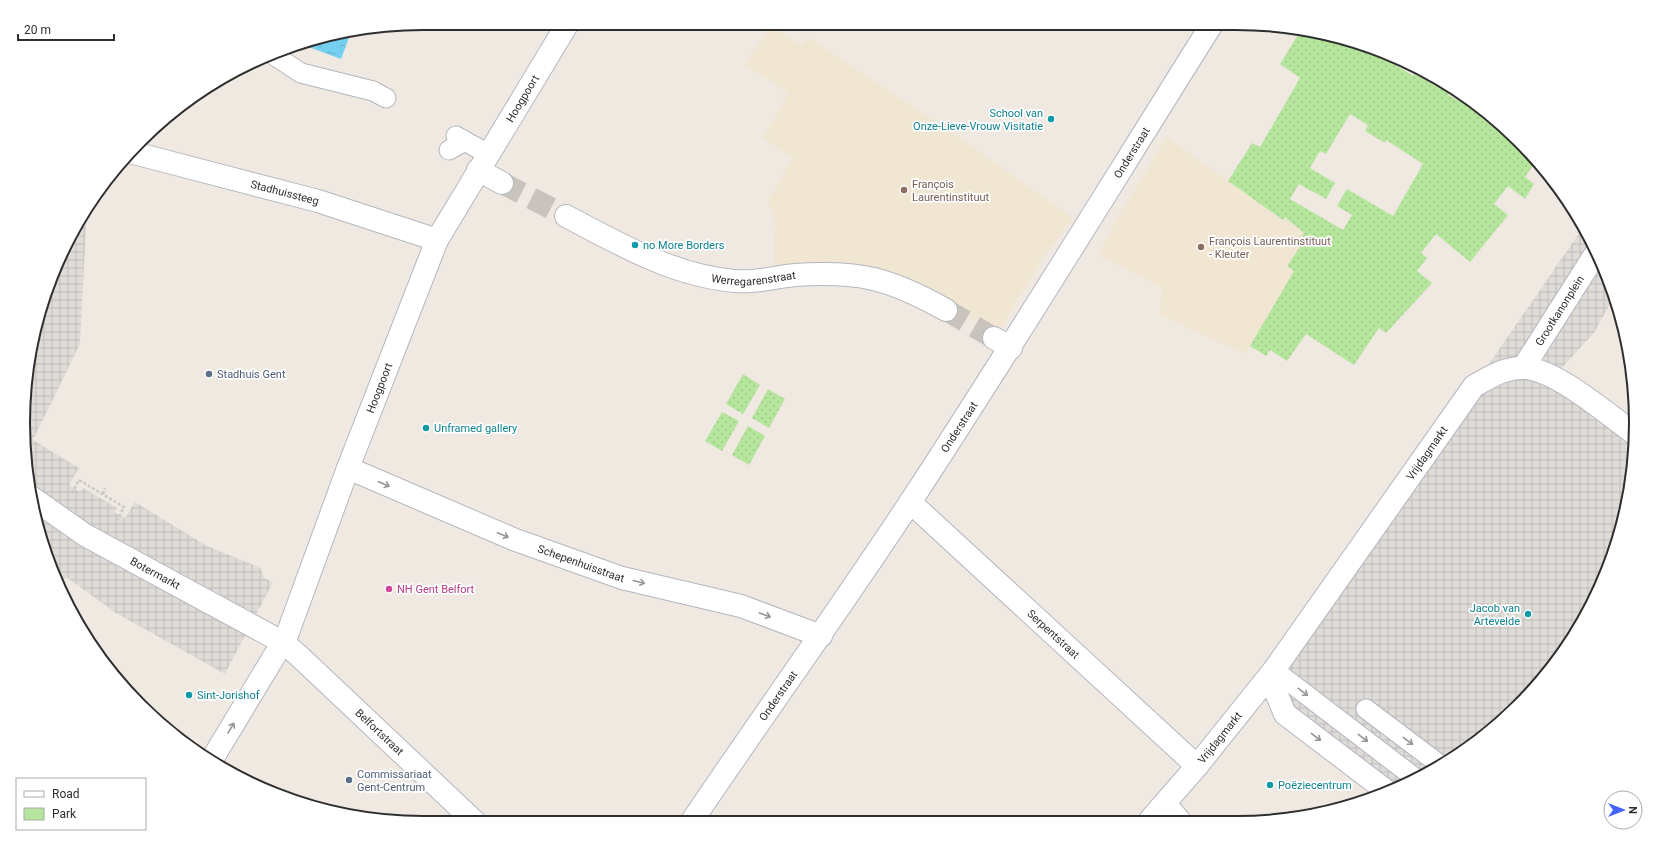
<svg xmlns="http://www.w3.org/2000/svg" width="1659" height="846" font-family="Roboto,sans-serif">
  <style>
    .education { fill: #f0e6d1 }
    .green { fill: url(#green-dots); fill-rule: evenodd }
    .plaza { fill: url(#plaza-grid) }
    .water { fill: url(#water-ripples) }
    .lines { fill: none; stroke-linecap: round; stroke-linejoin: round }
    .minor-tunnel { stroke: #c8c4bd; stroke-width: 22; stroke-dasharray: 22 11; stroke-linecap: butt }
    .service-casing { stroke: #b4b7c1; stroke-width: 21 }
    .minor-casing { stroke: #b4b7c1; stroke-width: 24 }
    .path { stroke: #c9c9c9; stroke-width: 2.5; stroke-dasharray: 3 2; stroke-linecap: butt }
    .service { stroke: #fff; stroke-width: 19 }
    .minor { stroke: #fff; stroke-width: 22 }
    .oneway { stroke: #969696 }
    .culture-dot { fill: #0f9aa8; stroke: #fff; stroke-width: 1.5 }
    .education-dot { fill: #8d6e63; stroke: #fff; stroke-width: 1.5 }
    .service-dot { fill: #5c6f8a; stroke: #fff; stroke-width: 1.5 }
    .hotel-dot { fill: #d1479c; stroke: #fff; stroke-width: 1.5 }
    .labels { text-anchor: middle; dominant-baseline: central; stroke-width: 3.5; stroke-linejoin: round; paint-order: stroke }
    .street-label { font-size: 11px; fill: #2e2e2e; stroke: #fff }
    .culture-label { font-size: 11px; fill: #0d838f; stroke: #fff; text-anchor: start }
    .education-label { font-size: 11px; fill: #785e54; stroke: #fff; text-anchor: start }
    .service-label { font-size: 11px; fill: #4e5e75; stroke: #fff; text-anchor: start }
    .hotel-label { font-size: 11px; fill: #b23c85; stroke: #fff; text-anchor: start }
    .rim { fill: none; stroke: #2e2e2e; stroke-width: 2 }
  </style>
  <defs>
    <pattern id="green-dots" width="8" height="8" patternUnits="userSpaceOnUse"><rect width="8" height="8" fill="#b6e59e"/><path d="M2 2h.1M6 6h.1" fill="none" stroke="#9dc588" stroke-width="1.8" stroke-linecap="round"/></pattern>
    <pattern id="plaza-grid" width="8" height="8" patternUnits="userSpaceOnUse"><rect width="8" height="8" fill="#dfdcd8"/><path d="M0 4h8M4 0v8" fill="none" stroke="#c0bdba"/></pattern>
    <pattern id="water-ripples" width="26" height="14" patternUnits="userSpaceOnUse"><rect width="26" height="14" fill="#75cff0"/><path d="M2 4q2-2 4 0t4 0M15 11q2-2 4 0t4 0" fill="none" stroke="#66b2ce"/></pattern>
  </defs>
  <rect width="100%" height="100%" fill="#efe9e1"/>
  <g class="education">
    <path d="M770,26L801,46L808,37L957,136L1073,218L1044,256L997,334L948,306L861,268L833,261L774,271L775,223L768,201L793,158L763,138L789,93L745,65Z"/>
    <path d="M1167,137L1282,220L1285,216L1304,233L1305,240L1287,266L1294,271L1245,354L1160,315L1162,288L1098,254L1118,217Z"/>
  </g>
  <g class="green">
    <path d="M1301,30L1339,37L1380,52L1379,54L1413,76L1418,67L1451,88L1448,95L1469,106L1473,101L1493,119L1492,122L1515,139L1537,160L1525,177L1534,184L1525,199L1508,186L1494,204L1508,215L1470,262L1436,234L1421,253L1427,258L1417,271L1432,283L1386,333L1379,328L1354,365L1306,334L1287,361L1270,350L1266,356L1250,346L1294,271L1287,266L1305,240L1302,236L1304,233L1285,217L1283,220L1228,181L1252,143L1260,147L1300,78L1280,64ZM1350,114L1368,125L1365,131L1385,143L1386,140L1423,164L1393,216L1347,189L1337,206L1352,215L1343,230L1290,199L1299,184L1326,199L1335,183L1310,168L1320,151L1326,154Z"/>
    <path d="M743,374L760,385L743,414L726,404Z"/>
    <path d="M768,389L785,399L769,428L752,418Z"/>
    <path d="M722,412L739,421L722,451L705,441Z"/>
    <path d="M748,426L765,436L749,465L732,455Z"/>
  </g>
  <g class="plaza">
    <path d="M87,207L80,344L33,440L79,468L69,485L80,492L83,488L117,508L114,512L125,518L135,502L207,546L256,566L261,569L264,578L273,582L225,674L116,613L66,577L61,584L58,583L37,527L26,475L24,397L31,345L54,270Z"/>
    <path d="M1584,226L1615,295L1594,333L1554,376L1635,434V449L1622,526L1595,600L1537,687L1479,740L1389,793L1285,714L1286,652L1474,386Z"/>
  </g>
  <path class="water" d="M344,31L350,35L341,59L298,43Z"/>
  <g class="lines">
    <g class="minor-tunnel">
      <path d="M502,183L566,216"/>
      <path d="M946,310L994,338"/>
    </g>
    <g class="service-casing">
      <g id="service">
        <path d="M272,54L301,73L373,91L386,98"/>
        <path d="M456,136L488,154"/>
        <path d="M449,150L465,141"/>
        <path d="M1274,670L1415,778"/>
        <path d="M1366,709L1439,764"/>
      </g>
    </g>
    <g class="minor-casing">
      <g id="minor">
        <path id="s1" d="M130,152L318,201L437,240"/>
        <path d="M478,170L502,183"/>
        <path id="s2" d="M566,216C619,244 674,276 735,281C755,283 775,277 795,275C860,271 889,278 946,310"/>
        <path d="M994,338L1011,348"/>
        <path id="s3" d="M1523,368L1596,253"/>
        <path id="s4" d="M348,468L513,539L622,578L741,606L821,636"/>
        <path id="s5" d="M31,497L85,535L284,643L299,656L475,822"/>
        <path id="s6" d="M910,502L1197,766"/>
        <path d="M1274,670V688L1285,714L1389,793"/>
        <path id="s7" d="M211,761L287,635L348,468L437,240L568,23"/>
        <path d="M1165,804L1179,820"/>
        <path id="s8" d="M1150,820L1197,766L1274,670L1474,386C1490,377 1504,368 1522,368C1554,367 1608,415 1635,434"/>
        <path id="s9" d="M692,821C764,714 840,609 911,501C1014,344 1112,183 1212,24"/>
      </g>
    </g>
    <g class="path">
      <path d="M72,493L79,480L124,507L117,520"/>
      <path d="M103,494L105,488"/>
    </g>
    <use href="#service" class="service"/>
    <use href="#minor" class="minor"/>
  </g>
  <defs><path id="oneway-shaft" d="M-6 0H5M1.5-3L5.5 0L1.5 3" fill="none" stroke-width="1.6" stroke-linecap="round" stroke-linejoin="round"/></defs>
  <g class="oneway">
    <use href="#oneway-shaft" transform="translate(384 484) rotate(23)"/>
    <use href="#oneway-shaft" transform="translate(503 535) rotate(23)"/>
    <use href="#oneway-shaft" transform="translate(639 582) rotate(14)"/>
    <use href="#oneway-shaft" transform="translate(765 615) rotate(20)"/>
    <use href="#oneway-shaft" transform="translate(1303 692) rotate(37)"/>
    <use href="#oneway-shaft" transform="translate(231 728) rotate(-59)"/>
    <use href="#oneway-shaft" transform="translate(1316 737) rotate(37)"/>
    <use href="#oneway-shaft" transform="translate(1363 738) rotate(37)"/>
    <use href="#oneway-shaft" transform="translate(1408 741) rotate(37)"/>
  </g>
  <g class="culture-dot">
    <circle cx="1051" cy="119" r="4"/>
    <circle cx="635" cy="245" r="4"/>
    <circle cx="426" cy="428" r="4"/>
    <circle cx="1528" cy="614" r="4"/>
    <circle cx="189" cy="695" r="4"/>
    <circle cx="1270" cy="785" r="4"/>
  </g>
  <g class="education-dot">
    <circle cx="904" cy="190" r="4"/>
    <circle cx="1201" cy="247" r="4"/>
  </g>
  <g class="service-dot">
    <circle cx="209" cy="374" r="4"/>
    <circle cx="349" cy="780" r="4"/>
  </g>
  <circle class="hotel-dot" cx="389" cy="589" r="4"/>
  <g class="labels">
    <g class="street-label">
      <text stroke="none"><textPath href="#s7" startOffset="735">Hoogpoort</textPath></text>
      <text stroke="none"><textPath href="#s9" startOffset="800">Onderstraat</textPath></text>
      <text stroke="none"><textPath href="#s1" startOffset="160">Stadhuissteeg</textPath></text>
      <text stroke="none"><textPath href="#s2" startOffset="201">Werregarenstraat</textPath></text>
      <text stroke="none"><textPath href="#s3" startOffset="68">Grootkanonplein</textPath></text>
      <text stroke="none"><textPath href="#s7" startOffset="411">Hoogpoort</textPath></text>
      <text stroke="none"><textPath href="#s9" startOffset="476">Onderstraat</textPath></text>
      <text stroke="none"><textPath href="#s8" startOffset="460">Vrijdagmarkt</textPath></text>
      <text stroke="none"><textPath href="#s4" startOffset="252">Schepenhuisstraat</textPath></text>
      <text stroke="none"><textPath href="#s5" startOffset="146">Botermarkt</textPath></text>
      <text stroke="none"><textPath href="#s6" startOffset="195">Serpentstraat</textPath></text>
      <text stroke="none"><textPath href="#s9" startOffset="152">Onderstraat</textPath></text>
      <text stroke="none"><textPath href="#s5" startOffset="423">Belfortstraat</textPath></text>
      <text stroke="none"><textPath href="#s8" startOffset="108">Vrijdagmarkt</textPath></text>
    </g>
    <g class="culture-label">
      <text x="1043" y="113" text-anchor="end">School van<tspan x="1043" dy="13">Onze-Lieve-Vrouw Visitatie</tspan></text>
      <text x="643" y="245">no More Borders</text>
      <text x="434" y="428">Unframed gallery</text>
      <text x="1520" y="608" text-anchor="end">Jacob van<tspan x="1520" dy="13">Artevelde</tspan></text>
      <text x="197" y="695">Sint-Jorishof</text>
      <text x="1278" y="785">Poëziecentrum</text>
    </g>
    <g class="education-label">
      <text x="912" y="184">François<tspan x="912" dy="13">Laurentinstituut</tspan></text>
      <text x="1209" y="241">François Laurentinstituut<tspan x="1209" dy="13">- Kleuter</tspan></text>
    </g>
    <g class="service-label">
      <text x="217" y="374">Stadhuis Gent</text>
      <text x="357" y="774">Commissariaat<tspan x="357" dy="13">Gent-Centrum</tspan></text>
    </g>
    <g class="hotel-label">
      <text x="397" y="589">NH Gent Belfort</text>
    </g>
  </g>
  <path d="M0 0H1659V846H0ZM423 30H1236A393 393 0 0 1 1629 423V423A393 393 0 0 1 1236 816H423A393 393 0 0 1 30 423V423A393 393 0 0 1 423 30Z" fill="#fff" fill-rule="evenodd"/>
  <path class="rim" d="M423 30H1236A393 393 0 0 1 1629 423V423A393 393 0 0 1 1236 816H423A393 393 0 0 1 30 423V423A393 393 0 0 1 423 30Z"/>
  <rect x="16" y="778" width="130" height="52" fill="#ffffff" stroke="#ababab"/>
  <rect x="24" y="791" width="20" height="6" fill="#ffffff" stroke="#ababab"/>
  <text x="52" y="798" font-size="12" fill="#2e2e2e">Road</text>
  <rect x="24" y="808" width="20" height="12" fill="#b6e59e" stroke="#ababab"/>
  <text x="52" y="818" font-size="12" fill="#2e2e2e">Park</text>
  <g transform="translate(1623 810) rotate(90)"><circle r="19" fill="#ffffff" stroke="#ababab"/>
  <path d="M0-3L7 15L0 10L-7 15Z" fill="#4264fb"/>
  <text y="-6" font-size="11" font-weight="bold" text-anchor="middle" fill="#2e2e2e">N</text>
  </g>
  <path d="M18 34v6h96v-6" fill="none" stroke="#2e2e2e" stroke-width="2"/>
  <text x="24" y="34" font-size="12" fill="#2e2e2e" stroke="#ffffff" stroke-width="3" paint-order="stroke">20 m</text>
</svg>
